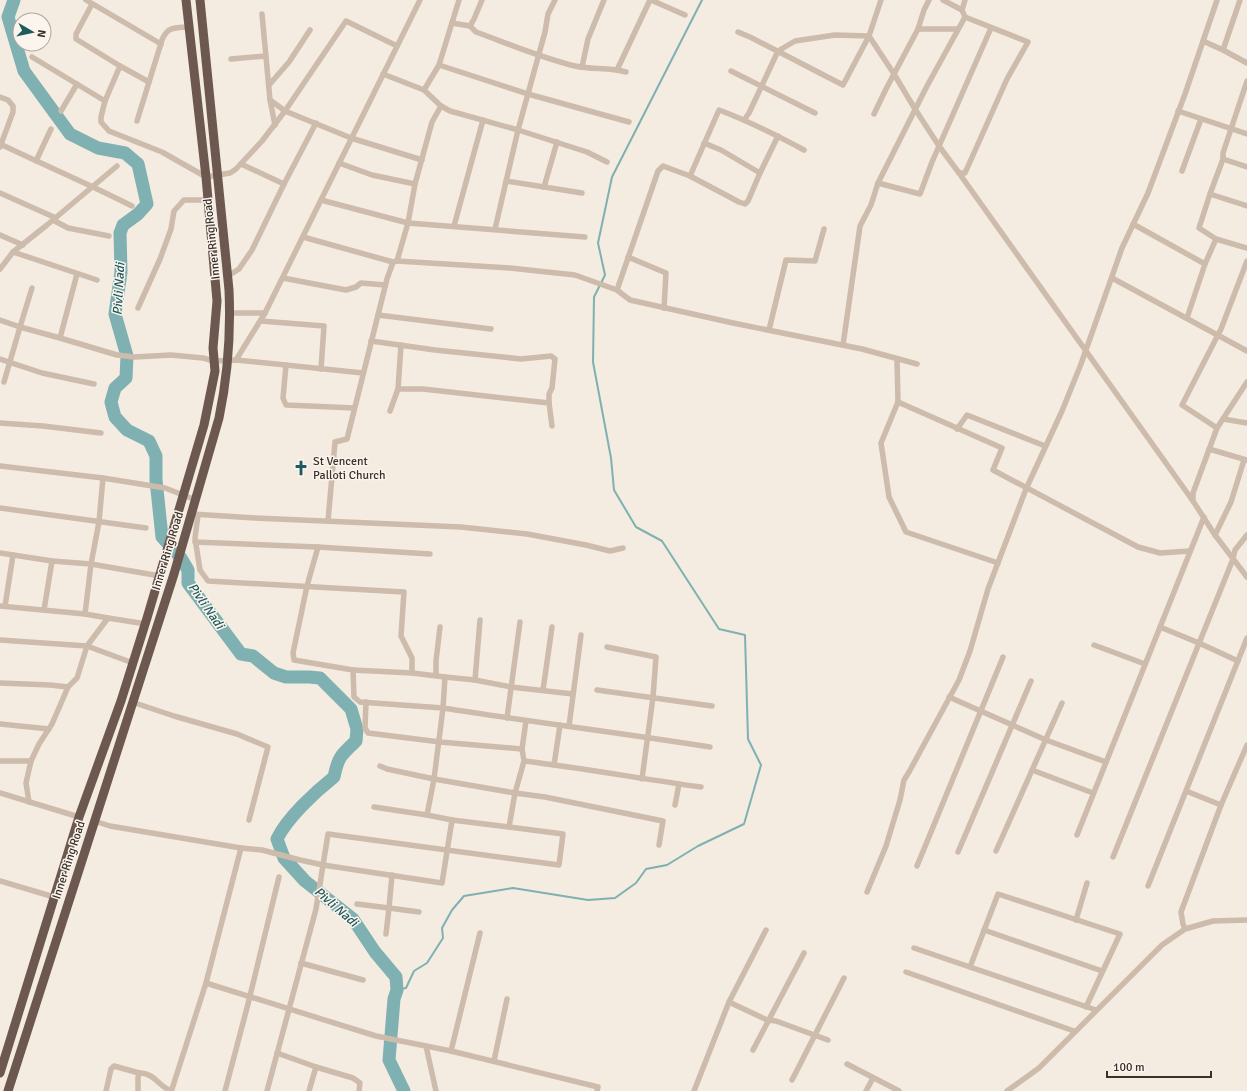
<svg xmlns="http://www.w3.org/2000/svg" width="1247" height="1091" font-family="Signika,sans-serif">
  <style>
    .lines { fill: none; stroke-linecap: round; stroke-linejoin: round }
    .stream { stroke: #7fb0b2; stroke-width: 2 }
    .river { stroke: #7fb0b2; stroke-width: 13 }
    .minor { stroke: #cdbbac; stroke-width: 5.5 }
    .trunk { stroke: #6c584f; stroke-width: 9 }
    .labels { text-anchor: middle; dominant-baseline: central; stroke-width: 3; stroke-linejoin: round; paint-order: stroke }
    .street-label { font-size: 12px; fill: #3b302b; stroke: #fbf5ee }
    .poi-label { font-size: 12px; fill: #3b302b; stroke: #fbf5ee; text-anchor: start }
    .water-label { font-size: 13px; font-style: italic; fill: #1f5a5e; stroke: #fbf5ee }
  </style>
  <rect width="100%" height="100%" fill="#f4ebe1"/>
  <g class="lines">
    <path class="stream" d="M397,990L406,988L414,971L427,963L443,938L442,928L452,910L464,896L513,888L588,900L615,898L636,883L646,869L667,865L698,846L744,824L761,765L748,739L745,635L719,629L662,541L636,527L614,490L611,458L593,362L594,297L605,275L598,243L612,177L702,0"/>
    <path class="river" d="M14,0L8,17L24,71L70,134L98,148L125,153L138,164L147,204L138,214L123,225L120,233L121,272L115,314L127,356L126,378L115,388L111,402L115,417L127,430L149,441L156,456V480L162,537L181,558L188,570V583L241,654L253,656L274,673L286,677H309L320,678L351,709L357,729L356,741C341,755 338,757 334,777C315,792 287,818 277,839L284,858L305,881L353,919L375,952L396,977L397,990L394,999L389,1060L404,1091"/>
    <g class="minor">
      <path d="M86,0L161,44"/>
      <path d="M651,0L685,15"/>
      <path d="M943,0L962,10"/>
      <path d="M92,4L76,34V39L120,66L105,101L101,117V122L109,131L162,152L206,177L230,173L236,169L262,141L285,111L351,138L422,160"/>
      <path d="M262,14L270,100L275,125"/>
      <path d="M965,17L927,86L878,183L920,194L932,162L991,28"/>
      <path d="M452,23L470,26L476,32C509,44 541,58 575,66C591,70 609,67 626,72"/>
      <path d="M470,26L474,19L482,0"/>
      <path d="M918,29H958"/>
      <path d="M738,32L750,37L843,85L869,36L881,0"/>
      <path d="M1203,41L1223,50L1247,63"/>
      <path d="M1223,50L1240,0"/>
      <path d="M32,57L105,101"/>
      <path d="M231,59L266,56"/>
      <path d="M439,65L528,94L629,122"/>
      <path d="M120,66L149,82"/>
      <path d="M582,67L588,39L604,0"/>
      <path d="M617,70L650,0"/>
      <path d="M731,71L815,113"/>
      <path d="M383,74L424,90L441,106L450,111L518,130L587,152L607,162"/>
      <path d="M1247,81L1223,153V159L1210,194L1199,228L1216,239L1247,248"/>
      <path d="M269,85L289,62L310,30"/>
      <path d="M424,90L439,65L459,0"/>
      <path d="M0,97L8,100L13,106V112L0,147"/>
      <path d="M270,100L285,111L346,21L397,46"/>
      <path d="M61,111L77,84"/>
      <path d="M1178,111L1247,134"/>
      <path d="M874,114L886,89L918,29L924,10L929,0"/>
      <path d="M744,120L749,113L778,51L795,41L835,35L869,36L894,74L915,109L939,146L959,173H965L1007,79L1028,42L965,17L962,10L965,0"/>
      <path d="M137,121L162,40C168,26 175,28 189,27"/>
      <path d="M704,143L721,150L760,173"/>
      <path d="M0,144C44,165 89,184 132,206"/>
      <path d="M1223,159L1247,167"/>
      <path d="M36,161L51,129"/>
      <path d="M339,163L372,175L415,184"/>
      <path d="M241,164L284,184"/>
      <path d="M1182,171L1201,119"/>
      <path d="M959,173L1193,501"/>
      <path d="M690,176L719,110C749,121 776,135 804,150"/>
      <path d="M506,181L582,193"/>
      <path d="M544,187L557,142"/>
      <path d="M0,193L56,218"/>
      <path d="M1210,194L1247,206"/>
      <path d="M321,200L408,223L585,237"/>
      <path d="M53,220L68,228L109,236"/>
      <path d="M1133,224L1205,264"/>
      <path d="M454,226L483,120"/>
      <path d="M495,229L518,130L545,32L548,14L555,0"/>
      <path d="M0,235L23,245"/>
      <path d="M303,237L393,262"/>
      <path d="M13,252L97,280"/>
      <path d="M628,257L666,273L664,308"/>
      <path d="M397,261L510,268L575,275L617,290L630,300L733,323L862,349L917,364"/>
      <path d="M0,269L13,252L47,225L117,166"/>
      <path d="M228,276L239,269L252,250L284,184L316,123"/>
      <path d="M283,278L346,290L356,287L361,283L385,285"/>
      <path d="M1112,278L1247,351"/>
      <path d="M617,290L658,171L663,166L690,176L739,202L745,204L748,201L760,173L778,136"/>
      <path d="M138,308L160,259L171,229L174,211L184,200H208"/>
      <path d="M230,313H265"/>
      <path d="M378,315L491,329"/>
      <path d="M1187,318L1205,264L1216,239"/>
      <path d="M0,320L20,327L32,288"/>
      <path d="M261,321L324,326L321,369"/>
      <path d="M769,330L786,260L815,261L824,229"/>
      <path d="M60,338L117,355L134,357L171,355L203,358L214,361L236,360L363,373"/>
      <path d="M371,341L435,350L521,359L551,356L555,359L552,388L549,394V403"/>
      <path d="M401,345L398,389H423L549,403L552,426"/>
      <path d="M843,345L860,226L871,205L878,183"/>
      <path d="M0,359L42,373L94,384"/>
      <path d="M897,359L898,402L881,443L889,497L906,532L998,563"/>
      <path d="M236,360L265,313L420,0"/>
      <path d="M286,365L283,398L286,405L354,408"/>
      <path d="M4,382L20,327L60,338L77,274"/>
      <path d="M1247,382L1217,428L1193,493V501L1215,535L1247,577"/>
      <path d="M898,402L1002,448L993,470L1138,547L1160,553L1190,551"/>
      <path d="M390,411L398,389"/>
      <path d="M1223,419L1247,423"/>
      <path d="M0,423L43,426L101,433"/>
      <path d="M1217,428L1182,405L1221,329L1247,261"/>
      <path d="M957,429L967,415L1045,446"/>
      <path d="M1209,449L1247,460"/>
      <path d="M0,466L103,478"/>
      <path d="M0,508L146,528"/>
      <path d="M192,514L255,518L461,527L527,534L586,545L610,551L623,548"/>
      <path d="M198,515L195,538L200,570L208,581L404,592L401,636L412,658V673"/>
      <path d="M328,521L335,442L347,439L387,279L393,262L397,261L408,223L415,184L432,122L441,106"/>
      <path d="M1215,535L1231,502L1244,460"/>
      <path d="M195,542L318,547L430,554"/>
      <path d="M318,547L307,586L293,653L294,660L353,670L354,697L360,702L443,708L434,779L387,769L380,766"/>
      <path d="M0,553L52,561L91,564L160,576"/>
      <path d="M0,606L85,614L91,564L99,522L103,478L165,488L196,500"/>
      <path d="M5,606L13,555"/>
      <path d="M44,610L52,561"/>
      <path d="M85,614L108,618"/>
      <path d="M1160,627L1199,643L1238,661"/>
      <path d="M0,640L87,646L133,663"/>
      <path d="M1094,645L1145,664"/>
      <path d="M607,647L656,657L653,697L642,779"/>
      <path d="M353,670L412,673L445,677L443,708C532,722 621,733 710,747"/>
      <path d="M436,675V661L440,627"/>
      <path d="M445,677L475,680L511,687L573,694"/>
      <path d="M475,680L480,620"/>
      <path d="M0,683L50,685L68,687"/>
      <path d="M543,690L552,627"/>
      <path d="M597,690L712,706"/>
      <path d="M949,697L1046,740L1106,762"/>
      <path d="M132,702L174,716L237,734L268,747L249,820"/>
      <path d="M366,702L365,728L368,733L440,742L522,749"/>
      <path d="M507,718L520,622"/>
      <path d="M526,721L522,749L524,761C583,768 642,779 701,787"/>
      <path d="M0,724L49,729"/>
      <path d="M569,726L581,635"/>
      <path d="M0,761H31L39,744L52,724L68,687L77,678L87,646L108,618L146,624"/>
      <path d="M554,765L560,725"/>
      <path d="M1032,770L1093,793"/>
      <path d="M1186,791L1221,805"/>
      <path d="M0,793L79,817"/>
      <path d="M29,802L26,783L31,761"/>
      <path d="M675,805L679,784"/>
      <path d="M374,807L427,815"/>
      <path d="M452,820L427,815L434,779L515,793L524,761"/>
      <path d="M94,821L110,826L241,848L206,983L172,1089L169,1090C157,1084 154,1073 139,1073L138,1078V1091"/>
      <path d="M1077,835L1204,517"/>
      <path d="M241,848L262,850L300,860L323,865L442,883L452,820L509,827L515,793L545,797L663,821L659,845"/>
      <path d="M996,851L1062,703"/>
      <path d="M958,852L1031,681"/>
      <path d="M1113,857L1233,559L1235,550L1247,535"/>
      <path d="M917,866L1003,657"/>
      <path d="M392,875L389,908L419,912"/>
      <path d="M0,881L54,897"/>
      <path d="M1148,886L1247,638"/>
      <path d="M867,892L886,846L900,800L904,780L909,772L959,680L970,651L988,589L1026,489L1062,411L1081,364L1122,248L1148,193L1185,94L1217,0"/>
      <path d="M357,904L389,908L386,934"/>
      <path d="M1076,920L1087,883"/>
      <path d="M1185,929L1183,924L1181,912L1221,805L1247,745"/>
      <path d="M984,930L1102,971"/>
      <path d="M914,948L1096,1010"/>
      <path d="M301,963L363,980"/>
      <path d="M970,967L998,894L1120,934L1086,1007"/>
      <path d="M906,972L1074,1031"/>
      <path d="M206,983L376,1036L451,1051L598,1087L597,1091"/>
      <path d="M729,1002L767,1020L776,1021L828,1040"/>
      <path d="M426,1046L436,1091"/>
      <path d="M753,1050L804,953"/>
      <path d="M451,1051L480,933"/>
      <path d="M277,1053L316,1067L353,1078L360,1083L359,1091"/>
      <path d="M494,1061L507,999"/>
      <path d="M847,1064L899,1091"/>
      <path d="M792,1080L844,978"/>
      <path d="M106,1091L111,1069L114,1066L139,1073"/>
      <path d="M225,1091L248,1004L279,877"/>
      <path d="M267,1091L316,909L328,834L559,865L563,834L509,827"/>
      <path d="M309,1091L316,1067"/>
      <path d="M694,1091L729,1002L766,930"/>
      <path d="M866,1091L873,1078"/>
      <path d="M1007,1091L1039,1068L1162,945L1185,929L1213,921L1247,920"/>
    </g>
    <g class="trunk">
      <path d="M0,1073L79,817L121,701L147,618L204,425L215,371L213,348L217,301L206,177L186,0"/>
      <path d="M8,1091L174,574L219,418C228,375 231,335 229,290L200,0"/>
    </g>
  </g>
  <defs>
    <g id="church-bare" transform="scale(1.2)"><path d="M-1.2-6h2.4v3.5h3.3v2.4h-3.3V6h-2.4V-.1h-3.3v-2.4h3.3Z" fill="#1f5a5e" stroke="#fbf5ee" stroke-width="2.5" paint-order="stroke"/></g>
  </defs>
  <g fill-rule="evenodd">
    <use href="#church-bare" x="301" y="468"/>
  </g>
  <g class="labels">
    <g class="street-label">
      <text transform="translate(212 239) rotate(-96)">Inner Ring Road</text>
      <text transform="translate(168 551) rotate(-73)">Inner Ring Road</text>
      <text transform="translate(69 860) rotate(-72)">Inner Ring Road</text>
    </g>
    <g class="poi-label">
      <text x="313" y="461">St Vencent<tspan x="313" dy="14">Palloti Church</tspan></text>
    </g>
    <g class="water-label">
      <text transform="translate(119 289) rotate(-87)">Pivli Nadi</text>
      <text transform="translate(206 606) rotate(55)">Pivli Nadi</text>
      <text transform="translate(336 907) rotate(41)">Pivli Nadi</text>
    </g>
  </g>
  <g transform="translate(32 32) rotate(99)"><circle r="19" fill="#fbf5ee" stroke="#aea6a0"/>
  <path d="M0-3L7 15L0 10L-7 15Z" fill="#1f5a5e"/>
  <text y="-6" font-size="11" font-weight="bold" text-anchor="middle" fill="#3b302b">N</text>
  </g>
  <path d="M1107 1071v6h104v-6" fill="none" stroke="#3b302b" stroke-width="2"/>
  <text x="1113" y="1071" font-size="12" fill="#3b302b" stroke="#fbf5ee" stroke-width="3" paint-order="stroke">100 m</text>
</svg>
